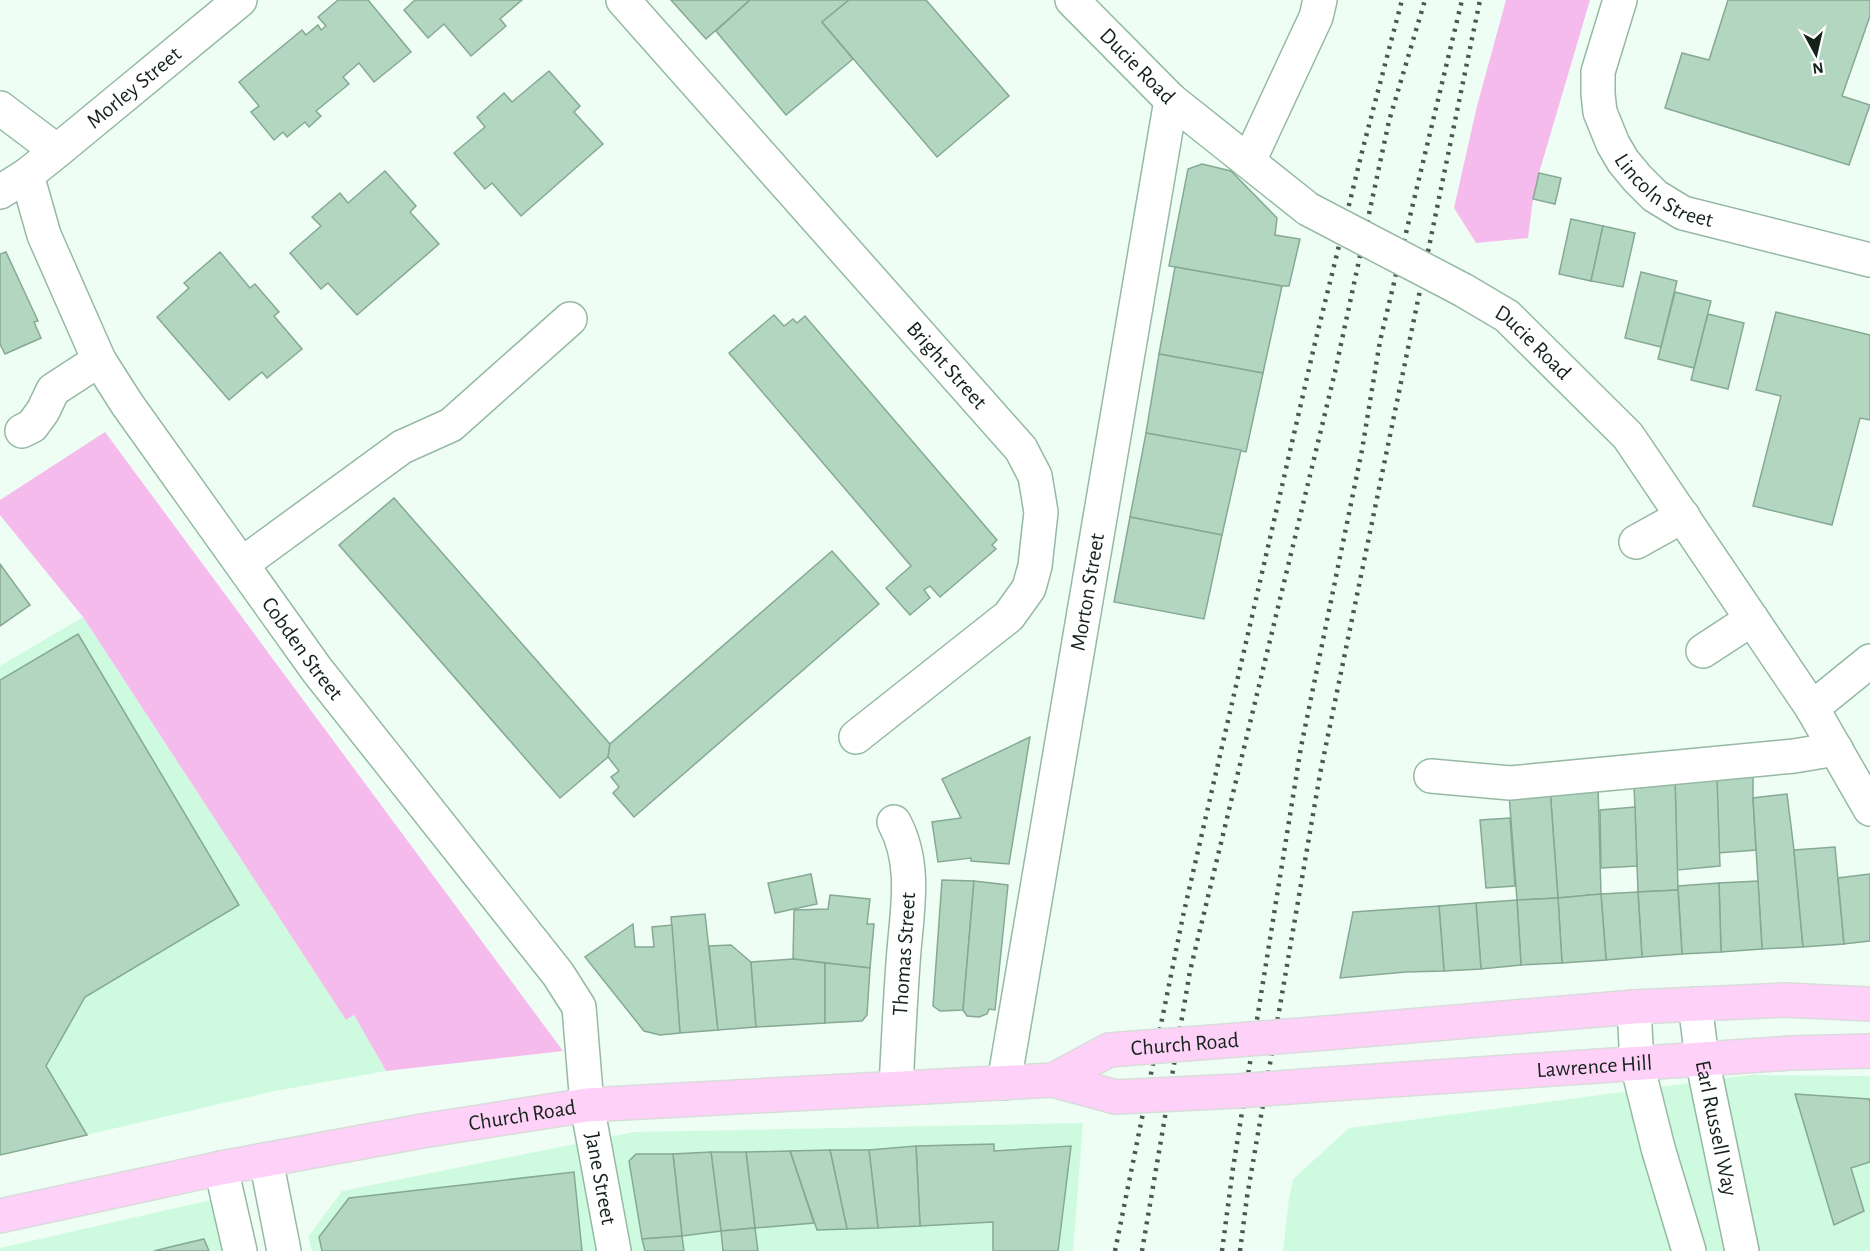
<svg xmlns="http://www.w3.org/2000/svg" width="1870" height="1251" font-family="'Alegreya Sans',sans-serif">
  <style>
    .built { fill: #cefbe0 }
    .green { fill: #f6bbed }
    .building { fill: #b2d6c0; stroke: #86a994; stroke-width: 1.5 }
    .lines { fill: none; stroke-linecap: round; stroke-linejoin: round }
    .minor-casing { stroke: #95b9a3; stroke-width: 36 }
    .major-casing { stroke: #d9dcda; stroke-width: 36 }
    .minor { stroke: #fff; stroke-width: 33 }
    .major { stroke: #fed1f8; stroke-width: 33 }
    .rail { stroke: #4a5850; stroke-width: 4.5; stroke-dasharray: 3 6; stroke-linecap: butt }
    .minor-bridge-casing { stroke: #95b9a3; stroke-width: 36; stroke-linecap: butt }
    .major-bridge-casing { stroke: #d9dcda; stroke-width: 36; stroke-linecap: butt }
    .minor-bridge { stroke: #fff; stroke-width: 33 }
    .major-bridge { stroke: #fed1f8; stroke-width: 33 }
    .labels { text-anchor: middle; dominant-baseline: central; stroke-width: 6; stroke-linejoin: round; paint-order: stroke }
    .street-label { font-size: 22px; fill: #14221a; stroke: #fff }
  </style>
  <rect width="100%" height="100%" fill="#effef5"/>
  <g class="built">
    <path d="M83,617L346,1020L354,1015L386,1071L275,1091L0,1155V666Z"/>
    <path d="M1751,1075L1870,1076V1251H1283L1289,1198L1293,1179L1349,1128Z"/>
    <path d="M1083,1123L1073,1251H312L308,1237L342,1191L634,1132Z"/>
    <path d="M215,1199L228,1251H0V1248Z"/>
  </g>
  <g class="green">
    <path d="M1506,0H1590L1539,173L1533,199L1528,238L1476,243L1454,208L1477,106Z"/>
    <path d="M105,432L563,1051L386,1071L354,1015L346,1020L83,617L0,515V500Z"/>
  </g>
  <g class="building">
    <path d="M338,0H368L411,52L374,82L359,63L343,77L349,84L316,111L321,116L309,127L305,122L287,137L283,132L274,140L251,112L259,106L239,82L302,30L306,35L318,25L321,30L326,26L318,17Z"/>
    <path d="M415,0H522L500,19L506,26L471,56L444,24L428,38L404,10Z"/>
    <path d="M671,0H750L706,39Z"/>
    <path d="M750,0H849L822,22L853,59L786,115L716,31Z"/>
    <path d="M849,0H926L1009,96L937,157L822,22Z"/>
    <path d="M1728,0H1870V16L1842,96L1870,105L1849,165L1665,108L1682,53L1709,60Z"/>
    <path d="M549,71L580,106L574,112L603,144L521,216L492,183L485,189L454,153L485,127L477,117L504,93L512,102Z"/>
    <path d="M1202,164L1231,171L1277,218L1275,235L1300,239L1289,286H1282L1169,266L1188,169Z"/>
    <path d="M385,171L416,206L410,212L439,244L357,315L328,283L321,289L290,253L321,226L312,217L340,193L348,203Z"/>
    <path d="M1539,173L1561,178L1555,204L1533,199Z"/>
    <path d="M1571,219L1603,226L1591,281L1559,274Z"/>
    <path d="M1603,226L1635,233L1623,287L1591,281Z"/>
    <path d="M6,252L38,321L34,322L41,338L5,354L0,344V254Z"/>
    <path d="M220,252L250,288L255,284L279,312L274,316L302,349L267,378L262,372L229,400L157,317L189,288L184,283Z"/>
    <path d="M1175,267L1282,286L1263,373L1159,354Z"/>
    <path d="M1641,272L1677,281L1661,347L1625,338Z"/>
    <path d="M1675,292L1711,301L1694,368L1658,359Z"/>
    <path d="M1776,312L1870,335V420L1860,418L1832,525L1753,506L1781,396L1756,390Z"/>
    <path d="M1708,314L1744,323L1728,389L1691,380Z"/>
    <path d="M774,315L784,326L793,319L797,323L805,316L997,540L992,545L996,549L940,597L930,586L924,590L930,598L910,615L886,588L911,566L729,353Z"/>
    <path d="M1159,354L1263,373L1246,452L1146,433Z"/>
    <path d="M1146,433L1241,450L1222,535L1130,517Z"/>
    <path d="M394,498L610,744L608,757L560,798L339,545Z"/>
    <path d="M1130,517L1222,535L1204,619L1114,602Z"/>
    <path d="M832,551L879,604L634,817L613,793L619,787L611,777L619,771L608,757L610,744Z"/>
    <path d="M0,564L30,605L0,626Z"/>
    <path d="M78,634L239,905L85,997L46,1066L87,1135L0,1155V680Z"/>
    <path d="M1030,737L1009,864L971,861V858L938,862L932,822L961,818L942,779Z"/>
    <path d="M1753,777V798L1756,850L1718,853L1717,778Z"/>
    <path d="M1717,778L1720,866L1677,870L1675,779Z"/>
    <path d="M1675,779L1678,890L1638,892L1634,784Z"/>
    <path d="M1598,786L1601,894L1558,898L1550,789Z"/>
    <path d="M1550,789L1558,898L1517,900L1509,794Z"/>
    <path d="M1787,794L1794,850L1803,947L1762,949L1753,798Z"/>
    <path d="M1635,807L1637,866L1601,868L1600,810Z"/>
    <path d="M1510,818L1515,886L1486,888L1480,820Z"/>
    <path d="M1835,847L1844,944L1803,947L1794,850Z"/>
    <path d="M811,874L817,904L775,913L768,883Z"/>
    <path d="M1870,874V941L1844,944L1838,878Z"/>
    <path d="M942,880L974,881L963,1010L940,1011L933,1006Z"/>
    <path d="M974,881L1008,885L995,1010L989,1009L987,1014L979,1017L967,1016L963,1010Z"/>
    <path d="M1758,881L1762,949L1721,952L1719,883Z"/>
    <path d="M1719,883L1721,952L1682,954L1678,886Z"/>
    <path d="M1678,890L1682,954L1642,957L1638,892Z"/>
    <path d="M1638,892L1642,957L1606,960L1601,894Z"/>
    <path d="M1601,894L1606,960L1562,963L1558,898Z"/>
    <path d="M830,895L870,899L867,924H874L870,968L793,959L794,910L828,909Z"/>
    <path d="M1558,898L1562,963L1521,965L1517,900Z"/>
    <path d="M1517,900L1521,965L1481,969L1476,903Z"/>
    <path d="M1476,903L1481,969L1444,971L1439,906Z"/>
    <path d="M1439,906L1444,971L1406,972L1340,978L1353,912Z"/>
    <path d="M705,914L718,1030L680,1033L671,917Z"/>
    <path d="M633,924L635,947H654L652,927L672,925L680,1033L660,1035L644,1031L585,957Z"/>
    <path d="M731,945L751,962L756,1027L718,1030L709,946Z"/>
    <path d="M793,959L825,963V1023L756,1027L751,962Z"/>
    <path d="M825,963L870,968L867,1015L862,1021L825,1023Z"/>
    <path d="M1795,1094L1869,1099L1870,1103V1162L1851,1168L1864,1211L1834,1225Z"/>
    <path d="M994,1144V1151L1071,1146L1058,1251H993V1222L920,1226L916,1146Z"/>
    <path d="M916,1146L920,1226L878,1228L869,1150Z"/>
    <path d="M830,1150H869L878,1228L847,1229Z"/>
    <path d="M830,1150L847,1229L817,1230L790,1151Z"/>
    <path d="M790,1151L814,1223L755,1228L746,1152Z"/>
    <path d="M711,1152H746L755,1228L721,1231Z"/>
    <path d="M711,1152L721,1231L682,1236L673,1154Z"/>
    <path d="M636,1154H673L682,1236L642,1239L629,1161Z"/>
    <path d="M574,1172L582,1251H322L319,1237L349,1198Z"/>
    <path d="M755,1228L758,1251H723L721,1231Z"/>
    <path d="M682,1236L684,1251H645L642,1239Z"/>
    <path d="M204,1239L209,1251H154L170,1247Z"/>
  </g>
  <g class="lines">
    <g class="minor-casing">
      <g id="minor">
        <path id="s1" d="M623,0L1021,449L1035,476L1041,512L1035,566L1029,588L1009,616L856,737"/>
        <path id="s2" d="M1072,0L1171,100L1308,209"/>
        <path id="s3" d="M1620,0L1598,72V94L1600,112L1613,144L1623,161L1637,178L1655,196L1683,213L1870,260"/>
        <path d="M0,108L57,151"/>
        <path d="M1249,161L1316,17L1320,0"/>
        <path id="s4" d="M27,175L44,235L99,360L127,404L317,670L558,974L579,1007L587,1105L614,1251"/>
        <path id="s5" d="M0,192L27,175L57,151L240,0"/>
        <path id="s6" d="M1463,290L1507,316L1628,436L1812,708L1870,809"/>
        <path d="M22,431L32,426L43,411L53,390L99,360"/>
        <path d="M1636,542L1683,516"/>
        <path d="M242,564L402,447L451,425L570,319"/>
        <path d="M1703,651L1752,619"/>
        <path d="M1812,708L1870,661"/>
        <path d="M1431,776L1510,783L1794,756L1836,749"/>
        <path d="M894,822C918,866 906,915 903,963C900,1005 898,1047 896,1088"/>
        <path id="s7" d="M1695,1004L1702,1059L1742,1251"/>
        <path d="M1634,1007L1637,1064L1658,1148L1689,1251"/>
        <path id="s8" d="M1004,1083L1171,100"/>
        <path d="M266,1160L284,1251"/>
        <path d="M221,1168L240,1251"/>
      </g>
    </g>
    <g class="major-casing">
      <g id="major">
        <path d="M1326,1033L1634,1007L1785,1000L1870,1004"/>
        <path d="M1053,1080L1109,1050"/>
        <path id="s9" d="M1317,1085L1791,1053L1870,1051"/>
        <path id="s10" d="M0,1216L221,1168L422,1131L587,1105L1053,1080L1116,1097"/>
      </g>
    </g>
    <use href="#minor" class="minor"/>
    <use href="#major" class="major"/>
    <g class="rail">
      <path d="M1115,1251L1183,916L1314,347L1363,148L1402,0"/>
      <path d="M1142,1251L1190,971L1335,372L1389,121L1425,0"/>
      <path d="M1222,1251L1233,1168L1301,747L1362,450L1380,341L1462,0"/>
      <path d="M1240,1251L1247,1197L1320,774L1480,0"/>
    </g>
    <g class="minor-bridge-casing">
      <path id="minor-bridge" d="M1308,209L1463,290"/>
    </g>
    <g class="major-bridge-casing">
      <g id="major-bridge">
        <path id="s11" d="M1109,1050L1326,1033"/>
        <path d="M1116,1097L1237,1091L1317,1085"/>
      </g>
    </g>
    <use href="#minor-bridge" class="minor-bridge"/>
    <use href="#major-bridge" class="major-bridge"/>
  </g>
  <g class="labels">
    <g class="street-label">
      <text stroke="none"><textPath href="#s2" startOffset="93">Ducie Road</textPath></text>
      <text stroke="none"><textPath href="#s5" startOffset="170">Morley Street</textPath></text>
      <text stroke="none"><textPath href="#s3" startOffset="222">Lincoln Street</textPath></text>
      <text stroke="none"><textPath href="#s6" startOffset="88">Ducie Road</textPath></text>
      <text stroke="none"><textPath href="#s1" startOffset="488">Bright Street</textPath></text>
      <text stroke="none"><textPath href="#s8" startOffset="498">Morton Street</textPath></text>
      <text stroke="none"><textPath href="#s4" startOffset="552">Cobden Street</textPath></text>
      <text transform="translate(904 954) rotate(-86)">Thomas Street</text>
      <text stroke="none"><textPath href="#s11" startOffset="76">Church Road</textPath></text>
      <text stroke="none"><textPath href="#s9" startOffset="278">Lawrence Hill</textPath></text>
      <text stroke="none"><textPath href="#s10" startOffset="532">Church Road</textPath></text>
      <text stroke="none"><textPath href="#s7" startOffset="126">Earl Russell Way</textPath></text>
      <text stroke="none"><textPath href="#s4" startOffset="1178">Jane Street</textPath></text>
    </g>
  </g>
  <g transform="translate(1816 54) rotate(172)" stroke="#ffffff" stroke-width="4.5" paint-order="stroke">
  <path d="M0-4.5L10 22L0 15L-10 22Z" fill="#14221a"/>
  <text y="-9" font-size="16" font-weight="bold" text-anchor="middle" fill="#14221a">N</text>
  </g>
</svg>
